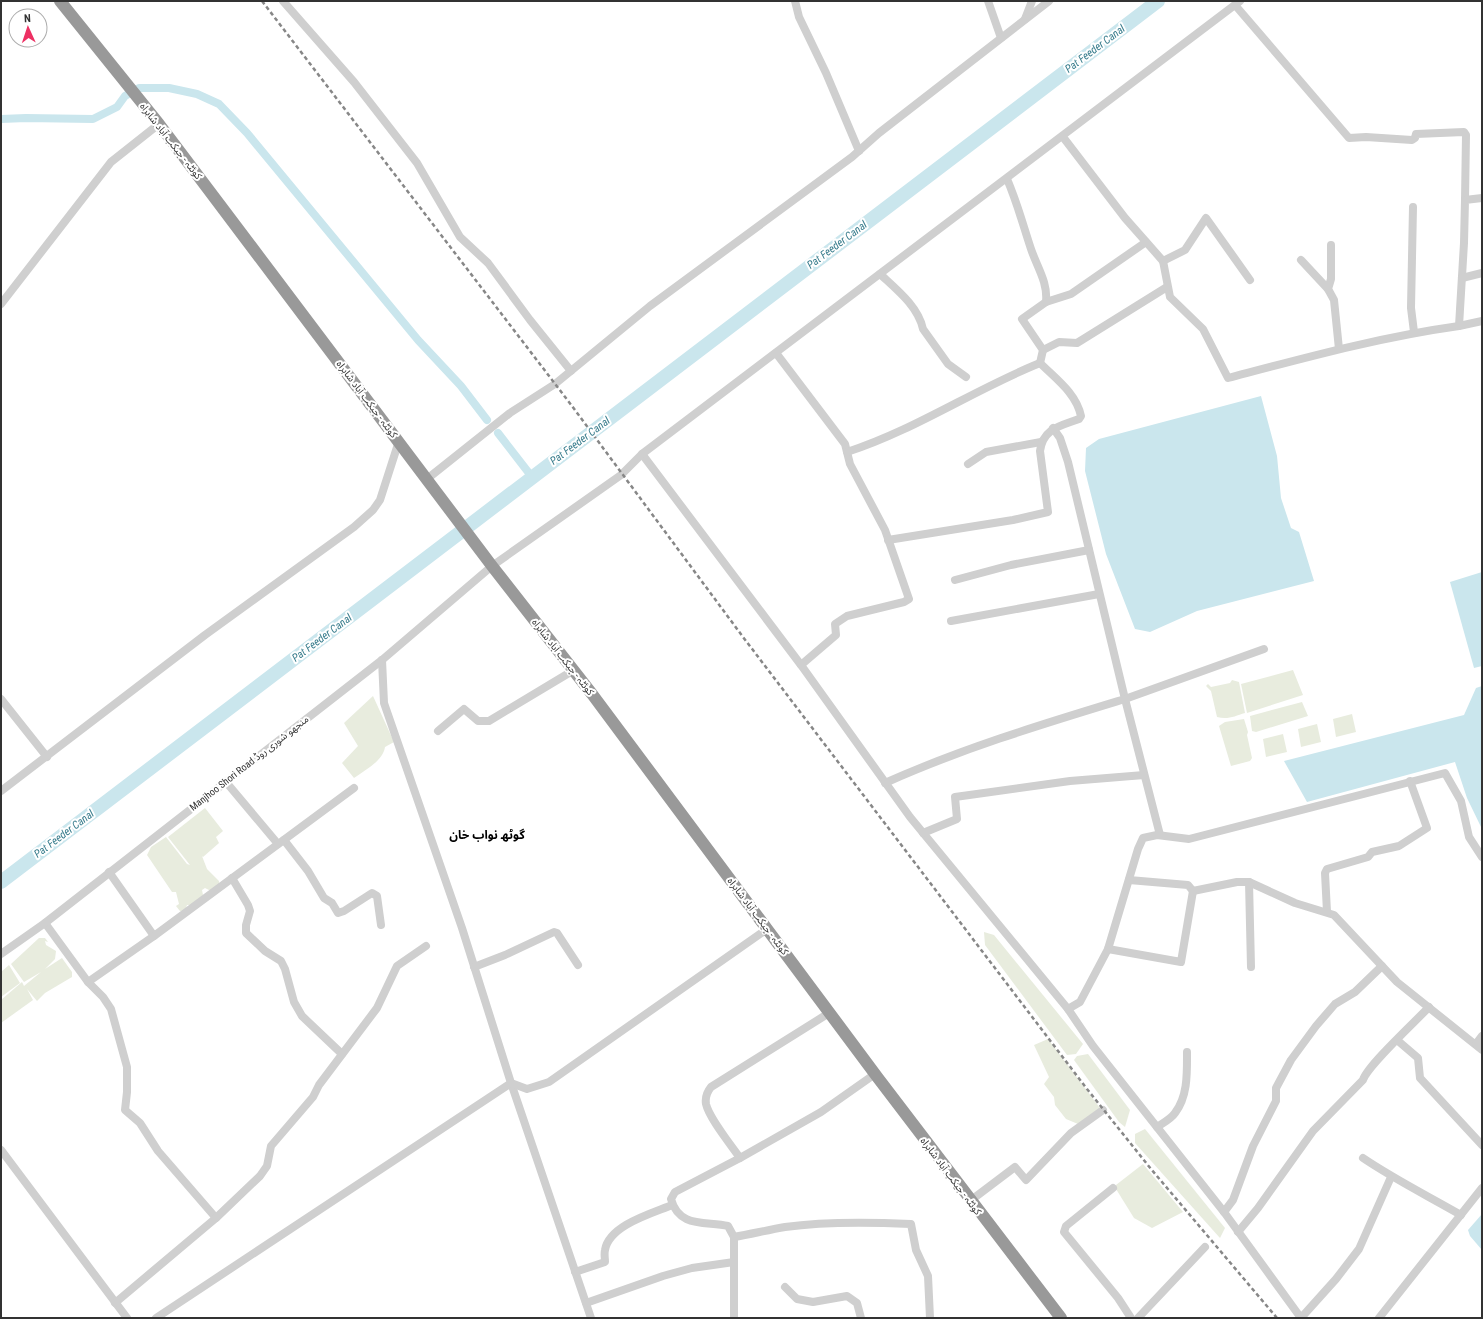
<svg xmlns="http://www.w3.org/2000/svg" width="1483" height="1319" font-family="'Roboto Condensed','Noto Sans Arabic',sans-serif">
  <style>
    .green { fill: #e8ecde }
    .water { fill: #cae6ed }
    .lines { fill: none; stroke-linecap: round; stroke-linejoin: round }
    .canal { stroke: #cae6ed; stroke-width: 8 }
    .river { stroke: #cae6ed; stroke-width: 14 }
    .minor { stroke: #cfcfcf; stroke-width: 8 }
    .highway { stroke: #999; stroke-width: 12 }
    .rail { stroke: #878787; stroke-width: 2.5; stroke-dasharray: 4 3; stroke-linecap: butt }
    .labels { text-anchor: middle; dominant-baseline: central; stroke-width: 4; stroke-linejoin: round; paint-order: stroke }
    .street-label { font-size: 10px; fill: #323232; stroke: #fff }
    .water-label { font-size: 11px; font-style: italic; fill: #377c8c; stroke: #fff }
    .quarter-label { font-size: 12px; font-weight: bold; fill: #000; stroke: #fff }
  </style>
  <rect width="100%" height="100%" fill="#fff"/>
  <g class="green">
    <path d="M1293,670L1303,695L1247,713L1241,684Z"/>
    <path d="M1232,680L1239,682L1245,713C1235,716 1228,720 1217,717L1211,691L1206,686L1208,684L1211,687L1230,683Z"/>
    <path d="M373,696L394,742L385,747C383,761 365,770 354,778L342,763L358,746L344,723Z"/>
    <path d="M1302,702L1308,716L1256,732L1252,731L1250,716Z"/>
    <path d="M1352,714L1356,732L1336,737L1333,719Z"/>
    <path d="M1244,719L1248,732L1247,735L1252,758L1250,761L1231,766L1219,726L1225,722Z"/>
    <path d="M1317,724L1321,742L1301,747L1298,729Z"/>
    <path d="M1283,734L1287,752L1266,757L1263,739Z"/>
    <path d="M205,808L223,831L216,837L219,843L203,857L202,856L207,869L219,881V887L211,891L205,888L202,890L203,895L194,905H187L185,911H180L176,906L179,904L176,892H172L147,855L151,847L166,837L187,864L190,865L168,837Z"/>
    <path d="M984,932L994,935L1083,1044L1076,1054L1067,1055L985,945Z"/>
    <path d="M39,938H45L48,942L45,941L46,945L56,951L55,959L45,969L62,958L72,972V977L45,993L37,1001L27,989L33,1000L1,1023V1000L22,982L24,986L41,972L24,982L11,964Z"/>
    <path d="M9,965L20,983L1,997V972Z"/>
    <path d="M1048,1039L1100,1108L1078,1124L1066,1119L1055,1105L1054,1097L1044,1084L1049,1077L1034,1045Z"/>
    <path d="M1088,1054L1130,1110L1125,1127L1119,1122L1074,1060L1077,1056Z"/>
    <path d="M1145,1129L1225,1228L1220,1238L1135,1143V1134Z"/>
    <path d="M1143,1164L1183,1212L1152,1228L1134,1218L1116,1189V1185Z"/>
  </g>
  <g class="water">
    <path d="M1261,396L1277,456L1281,498L1291,528L1299,532L1314,581L1197,611L1150,632L1135,629L1106,554L1085,471L1086,448L1099,439Z"/>
    <path d="M1482,572V666L1474,668L1450,582Z"/>
    <path d="M1482,686V829L1467,798L1455,762L1307,802L1284,761L1464,715L1476,688Z"/>
    <path d="M1482,1214V1250L1470,1236L1468,1230Z"/>
  </g>
  <g class="lines">
    <g class="canal">
      <path d="M1,119L26,118L93,119L117,107L125,96L139,88H169L197,94L219,104L247,133L418,340L461,386L487,420"/>
      <path d="M498,433L532,477"/>
    </g>
    <path class="river" d="M1,882L1158,1"/>
    <g class="minor">
      <path d="M283,1L354,82L417,163L460,237L488,263L530,320L571,371"/>
      <path d="M795,1L799,17L826,73L859,151"/>
      <path d="M988,1L1001,38"/>
      <path d="M1235,5L1349,138L1366,137L1412,140L1415,138L1416,134L1464,132L1466,135L1465,200"/>
      <path d="M1025,19L1032,1"/>
      <path d="M1063,137L1125,218L1163,261L1185,250L1206,218L1250,280"/>
      <path d="M1007,179C1017,202 1023,225 1031,249C1037,267 1048,282 1046,302L1022,319L1043,350L1040,363"/>
      <path d="M1413,207L1411,308L1414,332"/>
      <path d="M1331,245V279L1328,289L1334,300L1339,349"/>
      <path d="M1301,260L1328,289"/>
      <path d="M1163,261L1170,297L1203,329L1228,378C1304,358 1380,337 1459,326L1464,243L1465,200L1482,198"/>
      <path d="M880,274C896,289 918,306 923,329L948,364L966,377"/>
      <path d="M1462,278L1482,273"/>
      <path d="M1046,302L1071,294L1146,242"/>
      <path d="M1,304L111,162L159,124"/>
      <path d="M1459,326L1482,321"/>
      <path d="M1043,350L1059,342L1077,343L1167,287"/>
      <path d="M776,353L845,444L850,464L885,530L909,599L904,602L847,616L835,624L836,635L801,665"/>
      <path d="M1053,428L1060,438L1068,462L1125,699L1264,649"/>
      <path d="M847,452C915,430 975,389 1040,363"/>
      <path d="M642,454L801,665L910,817L1068,1009L1093,1046L1224,1212L1301,1318"/>
      <path d="M968,464L986,452L1041,442"/>
      <path d="M427,479L510,413L555,384L650,306L852,157L879,133L1049,1"/>
      <path d="M888,540L1013,520L1048,512L1040,451C1043,428 1061,426 1079,419L1081,416C1076,393 1056,379 1040,363"/>
      <path d="M955,580L1011,565L1089,550"/>
      <path d="M951,621L1099,594"/>
      <path d="M382,660L384,703L462,928L511,1083L591,1318"/>
      <path d="M1,699L47,757"/>
      <path d="M438,731L464,709L478,721H489L574,670"/>
      <path d="M226,782L278,844"/>
      <path d="M885,783C963,748 1043,724 1125,699L1160,835"/>
      <path d="M1,791L205,635L354,527L373,510L380,500L399,441"/>
      <path d="M923,833L957,819L955,797L1070,781L1144,775"/>
      <path d="M284,840L308,871L324,898L332,903L338,913L344,911L372,893L377,896L381,925"/>
      <path d="M109,872L154,936"/>
      <path d="M232,878L248,905L250,911L246,925V933L265,951L281,961L285,969L294,1002L302,1016L342,1054"/>
      <path d="M1129,880L1188,885L1193,891L1237,882H1249L1295,903L1334,915L1397,982L1482,1050"/>
      <path d="M1249,882L1251,967"/>
      <path d="M1327,912L1325,873L1327,869L1368,857L1372,852L1399,846L1427,828L1410,781"/>
      <path d="M45,923L88,982L103,997L111,1009L127,1067V1092L125,1110L140,1123L158,1151L216,1218"/>
      <path d="M1108,949L1181,962L1193,891"/>
      <path d="M1,954L45,923L382,660L492,566L621,475L642,454L1240,1"/>
      <path d="M474,967L505,955L554,932L557,933L578,965"/>
      <path d="M88,982L154,936L354,788"/>
      <path d="M1068,1009L1080,1002L1108,949L1138,849L1143,838L1157,835L1189,839L1445,773L1461,801L1469,837L1482,857"/>
      <path d="M1397,1040L1418,1058L1420,1078L1482,1145"/>
      <path d="M1476,1044L1482,1036"/>
      <path d="M1157,1127C1163,1123 1171,1119 1175,1113C1188,1096 1187,1073 1187,1052"/>
      <path d="M1,1150L127,1318"/>
      <path d="M740,1158C731,1145 709,1118 706,1104C705,1098 707,1092 711,1087L829,1013"/>
      <path d="M1363,1158C1394,1179 1428,1196 1461,1215"/>
      <path d="M1113,1188L1066,1226L1064,1232L1118,1298L1131,1318"/>
      <path d="M970,1201L1015,1167L1026,1180L1071,1133L1103,1110"/>
      <path d="M1224,1212L1233,1200L1253,1146L1276,1101V1088L1291,1060L1316,1026L1335,1004L1355,992L1382,966"/>
      <path d="M1238,1232L1258,1208L1313,1131L1363,1080C1367,1066 1416,1021 1429,1007"/>
      <path d="M734,1237L728,1226C705,1221 679,1228 671,1199L675,1192L740,1158L821,1112L875,1074"/>
      <path d="M575,1272L605,1262C605,1258 604,1254 605,1250C609,1225 653,1213 672,1205"/>
      <path d="M785,1287L797,1299L813,1302L847,1296L857,1303L861,1318"/>
      <path d="M115,1303L216,1218L260,1176L267,1166L271,1146L313,1097L319,1085L377,1008L397,966L426,946"/>
      <path d="M586,1303L663,1276L692,1268L734,1262"/>
      <path d="M156,1318L511,1083L527,1089L549,1082L767,929"/>
      <path d="M734,1318V1237C751,1234 768,1230 785,1227C827,1221 870,1222 911,1224L916,1250L928,1276L930,1318"/>
      <path d="M1138,1318L1205,1247"/>
      <path d="M1301,1318L1336,1279L1359,1249L1391,1177"/>
      <path d="M1379,1318L1482,1188"/>
    </g>
    <path class="highway" d="M60,1L159,124L492,566L592,694L878,1078L1061,1318"/>
    <path class="rail" d="M262,1L572,406L743,637L1087,1089L1151,1169L1277,1318"/>
  </g>
  <g class="labels">
    <g class="street-label">
      <text transform="translate(171 141) rotate(52)">کوئٹہ - جیکب آباد شاہراہ</text>
      <text transform="translate(367 399) rotate(53)">کوئٹہ - جیکب آباد شاہراہ</text>
      <text transform="translate(563 657) rotate(52)">کوئٹہ - جیکب آباد شاہراہ</text>
      <text transform="translate(249 763) rotate(-38)">Manjhoo Shori Road منجھو شوری روڈ</text>
      <text transform="translate(758 916) rotate(53)">کوئٹہ - جیکب آباد شاہراہ</text>
      <text transform="translate(951 1176) rotate(53)">کوئٹہ - جیکب آباد شاہراہ</text>
    </g>
    <g class="water-label">
      <text transform="translate(1095 49) rotate(-37)">Pat Feeder Canal</text>
      <text transform="translate(837 245) rotate(-37)">Pat Feeder Canal</text>
      <text transform="translate(580 441) rotate(-37)">Pat Feeder Canal</text>
      <text transform="translate(322 638) rotate(-37)">Pat Feeder Canal</text>
      <text transform="translate(64 834) rotate(-37)">Pat Feeder Canal</text>
    </g>
    <g class="quarter-label">
      <text x="487" y="835">گوٹھ نواب خان</text>
    </g>
  </g>
  <rect width="1483" height="1319" fill="none" stroke="#323232" stroke-width="4"/>
  <g transform="translate(28 28) rotate(357)"><circle r="19" fill="#ffffff" stroke="#adadad"/>
  <path d="M0-3L7 15L0 10L-7 15Z" fill="#ed3063"/>
  <text y="-6" font-size="11" font-weight="bold" text-anchor="middle" fill="#323232">N</text>
  </g>
</svg>
